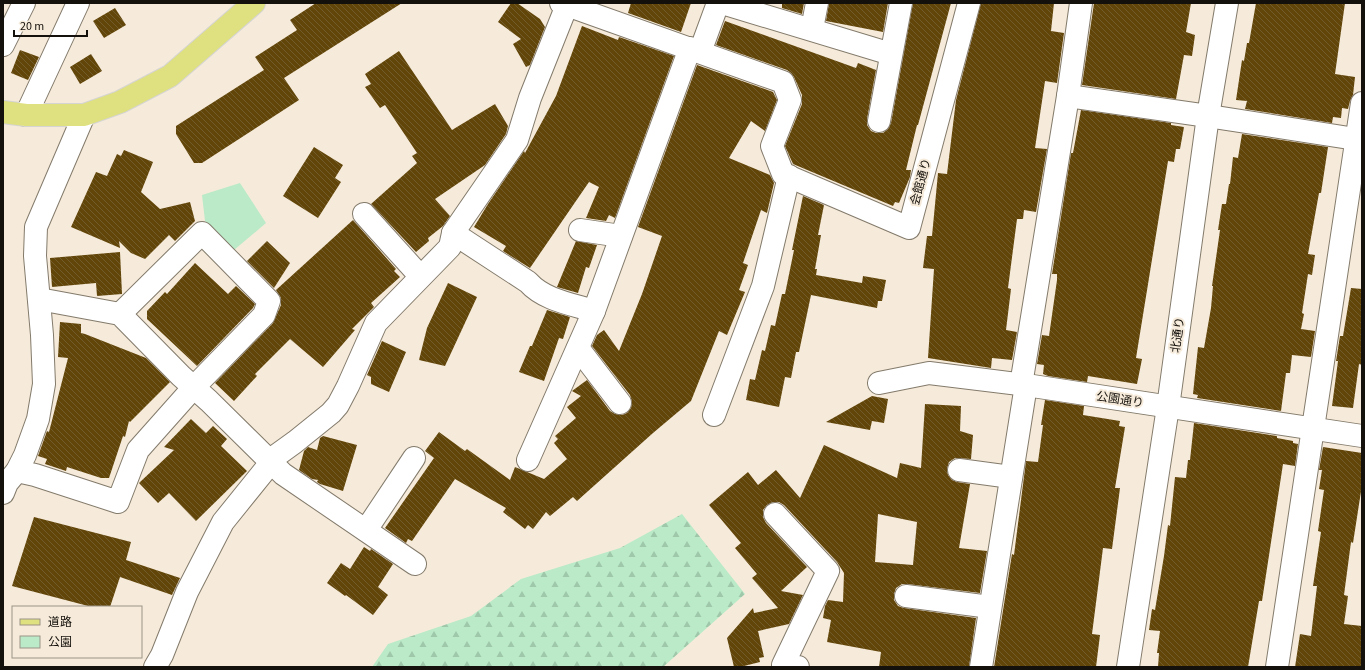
<svg xmlns="http://www.w3.org/2000/svg" width="1365" height="670" font-family="'Source Sans 3','Noto Sans JP',sans-serif">
  <style>
    .forest { fill: url(#forest-firs) }
    .green { fill: #baeac8 }
    .building { fill: url(#building-back-hatch); fill-rule: evenodd }
    .lines { fill: none; stroke-linecap: round; stroke-linejoin: round }
    .minor-casing { stroke: #837a6b; stroke-width: 24 }
    .major-casing { stroke: #d5d4d3; stroke-width: 24 }
    .minor { stroke: #fff; stroke-width: 22 }
    .major { stroke: #dfe080; stroke-width: 22 }
    .labels { text-anchor: middle; dominant-baseline: central; stroke-width: 4; stroke-linejoin: round; paint-order: stroke }
    .street-label { font-size: 12px; fill: #14100b; stroke: #f6ebda }
  </style>
  <defs>
    <pattern id="forest-firs" width="22" height="20" patternUnits="userSpaceOnUse"><rect width="22" height="20" fill="#baeac8"/><path d="M5 1l3.5 6h-7zM16 11l3.5 6h-7z" fill="#9fc8aa"/></pattern>
    <pattern id="building-back-hatch" width="6" height="6" patternUnits="userSpaceOnUse"><rect width="6" height="6" fill="#624509"/><path d="M-1 5l2 2M0 0l6 6M5-1l2 2" fill="none" stroke="#735c2c"/></pattern>
  </defs>
  <rect width="100%" height="100%" fill="#f6ebda"/>
  <path class="forest" d="M682,514L745,594L663,667H372L388,644L471,616L521,579L620,548Z"/>
  <path class="green" d="M240,183L266,223L234,250L205,221L202,195Z"/>
  <g class="building">
    <path d="M316,3H402L284,78L299,100L202,163H194L176,134V126L264,70L255,57L297,30L290,20Z"/>
    <path d="M511,3H517L540,19L545,27L530,65L526,67L513,44L521,39L498,22Z"/>
    <path d="M631,3H691L681,32L628,13Z"/>
    <path d="M782,3H804L802,14L782,8Z"/>
    <path d="M829,3H888L883,32L826,21Z"/>
    <path d="M913,3H951L918,125H917L906,170H911L910,177L899,203L895,202L893,206L793,164L785,146L802,104V95L794,77L791,73L787,70L716,45L725,21L856,68L858,63L876,70L867,119V125L871,131L876,133H883L888,129L891,123Z"/>
    <path d="M981,3H1054L1051,31L1064,33L1057,83L1045,81L1035,148L1047,149L1036,212L1024,210L1023,219H1017L1008,288L1011,289L1006,330L1017,332L1012,360L992,358L991,368L928,358L934,269L923,268L927,236H932L938,173L947,174L956,100Z"/>
    <path d="M1094,3H1191L1186,32L1195,35L1192,56L1184,55L1176,99L1082,85Z"/>
    <path d="M1256,3H1345L1335,74L1355,77L1353,95L1350,101L1348,109L1342,108L1341,118L1333,117L1332,123L1245,109L1247,101L1236,100L1242,60L1244,61L1247,43H1249Z"/>
    <path d="M115,8L126,25L104,38L93,21Z"/>
    <path d="M582,26L618,40L619,37L674,56L615,218L609,215L606,221L586,218L599,187L589,182L530,268L503,251L506,246L474,227L488,204L524,151L525,153L556,96Z"/>
    <path d="M20,50L39,57L28,80L11,73Z"/>
    <path d="M399,51L452,130L495,104L508,126L506,134L485,165L435,199L450,216L443,226L428,238L429,241L416,252L371,204L417,163L412,156L417,153L385,105L380,108L365,87L371,84L365,74Z"/>
    <path d="M91,54L102,71L80,84L70,67Z"/>
    <path d="M697,65L773,92L777,100L765,131L751,121L729,158L770,175L774,183L767,213L761,210L743,263L748,265L739,290L745,292L727,335L719,331L691,401L653,433L577,501L573,497L550,516L546,512L533,529L528,525L525,529L503,512L506,508L455,479L412,541L408,539L406,543L385,528L434,458L425,451L439,432L465,451L467,449L510,480L515,467L544,479L567,459L554,443L558,439L555,436L576,418L567,407L581,396L572,391L587,380L610,411L615,414L622,415L627,413L631,408L632,402L630,395L592,346L597,335L604,330L619,351L642,294L662,236L638,227Z"/>
    <path d="M1081,110L1171,123V125L1184,127L1180,149H1176L1174,162L1168,161L1136,358L1142,359L1137,384L1088,376L1087,382L1048,376L1043,374L1044,365L1037,364L1042,335L1049,336L1057,280V274H1052L1071,153H1073Z"/>
    <path d="M1242,134L1328,147L1321,193H1319L1308,254L1315,255L1312,275L1308,274L1302,313L1304,314L1301,329L1315,331L1311,357L1292,355L1290,373H1286L1281,411L1197,398L1198,395L1193,394L1198,347L1204,348L1211,308L1213,286H1212L1220,230H1218L1222,204H1226L1229,184H1230L1233,157L1238,158Z"/>
    <path d="M314,147L343,165L335,178L341,182L318,218L283,196Z"/>
    <path d="M124,150L153,162L141,192L160,209L190,202L195,221L175,241L169,235L145,259L131,253L119,241L120,248L71,227L96,172L107,176L117,154L121,156Z"/>
    <path d="M803,196L824,205L818,235H821L815,269H817L816,275L862,283L863,276L886,280L882,301H878L877,308L811,295L799,352H796L791,378L785,377L779,407L746,400L750,379L755,380L762,350L765,351L771,325L775,326L782,294H785L794,250H792Z"/>
    <path d="M353,220L396,269L394,271L400,277L371,303L374,307L352,329L355,330L323,367L290,339L255,374L257,376L234,401L215,383L273,323L281,305V298L276,290Z"/>
    <path d="M267,241L290,263L274,288L247,261Z"/>
    <path d="M576,241L597,245L589,268L586,267L578,293L557,287Z"/>
    <path d="M120,252L122,294L97,296L96,283L52,287L50,258Z"/>
    <path d="M195,263L228,294L236,286L255,304L253,308L197,366L147,319V311L165,292L167,294Z"/>
    <path d="M448,283L477,297L445,366L419,360L427,328Z"/>
    <path d="M1351,288L1362,289V365L1359,364L1353,408L1332,406L1338,361H1336L1340,336H1343Z"/>
    <path d="M547,310L570,317L563,339L559,338L544,381L519,372L530,346H532Z"/>
    <path d="M60,322L81,324V333L85,334L146,358L170,382L130,422L129,421L125,437L123,436L109,478H101L67,467L66,471L45,464L47,459L38,456L47,431L49,432L68,358L58,357Z"/>
    <path d="M382,341L406,352L389,392L371,384V377L367,375Z"/>
    <path d="M872,396L888,399L884,423L872,421L870,430L826,422Z"/>
    <path d="M1045,400L1084,406L1083,415L1120,421L1119,426L1125,427L1115,488H1120L1112,549L1103,548L1092,634L1100,635L1096,667H994L1012,554L1014,555L1026,461L1038,462L1043,425H1041Z"/>
    <path d="M925,404L961,406L960,431L973,435L971,459L955,458L949,462L947,469L948,475L952,480L957,482L970,484L959,548L987,551L980,593L907,584H902L896,588L894,594V600L898,606L904,608L976,618L969,667H879L881,652L827,642L831,620L823,618L825,606L828,600L843,602L844,573L837,562L784,505L779,502H773L767,505L763,510V517L766,523L807,567L781,591L803,595L789,624L758,631L764,657L759,658L760,662L740,667H734L727,638L753,608L754,613L778,608L752,578L757,574L735,548L741,543L709,505L748,472L758,485L776,470L800,498L824,445L897,478L900,463L921,468ZM878,514L917,522L913,565L875,562Z"/>
    <path d="M191,419L206,433L213,426L227,439L221,446L247,471L196,521L169,493L158,503L139,483L174,450L164,447Z"/>
    <path d="M1194,423L1277,436V438L1293,441V443L1298,444L1295,466L1283,464L1262,601H1259L1248,667H1158L1159,653H1157L1160,631L1149,630L1152,609L1155,610L1164,556L1168,525L1170,526L1175,477L1186,478L1188,460H1190Z"/>
    <path d="M323,436L357,445L343,491L320,484L317,482L318,480L312,479L299,470L304,451L308,447L317,450L320,438Z"/>
    <path d="M1323,447L1362,453V485L1353,543L1351,542L1344,595L1348,596L1344,624L1362,626V667H1295L1300,634L1311,636L1317,586H1313L1321,532L1318,531L1324,490L1319,489L1322,470H1319Z"/>
    <path d="M34,517L131,542L126,560L180,578L172,595L120,577L110,607H92L12,586Z"/>
    <path d="M364,547L370,551L371,549L393,564L378,587L388,595L373,615L346,595L345,596L327,583L341,563L350,569Z"/>
  </g>
  <g class="lines">
    <g class="minor-casing">
      <g id="minor">
        <path d="M561,3L783,82L790,100L772,146L783,174L909,228L969,3"/>
        <path d="M722,3L891,54"/>
        <path d="M812,29L817,3"/>
        <path d="M3,45L24,3"/>
        <path d="M700,52L718,3"/>
        <path d="M1068,96L1208,116L1362,140"/>
        <path d="M26,115L78,3"/>
        <path d="M879,121L901,3"/>
        <path d="M364,214L420,276"/>
        <path d="M580,230L621,236"/>
        <path d="M453,233L528,282C544,300 571,304 594,311"/>
        <path d="M39,299L120,314L181,376L209,401L283,474L415,564"/>
        <path d="M578,348L620,403"/>
        <path d="M879,383L929,373L1026,385L1362,436"/>
        <path d="M1021,385L1068,96L1081,3"/>
        <path d="M714,415L763,286L789,176"/>
        <path d="M528,460L594,311L690,48"/>
        <path d="M959,470L1011,477"/>
        <path d="M17,471L35,475L118,502L138,450L194,387L264,315L269,301L202,233L120,314"/>
        <path d="M3,493L7,483L17,471L25,455L38,419L44,384L42,335L35,256L36,227L84,115"/>
        <path d="M775,514L828,571L783,665L798,667"/>
        <path d="M366,530L414,458"/>
        <path d="M906,596L990,607"/>
        <path d="M155,667L162,655L187,592L223,522L277,455L295,442L331,413L338,405L348,386L376,323L450,247L453,233L517,140L530,98L567,5"/>
        <path d="M981,667L1026,385"/>
        <path d="M1128,667L1168,407L1208,116L1227,3"/>
        <path d="M1277,667L1362,103"/>
      </g>
    </g>
    <g class="major-casing">
      <path id="major" d="M3,112L26,115H84L120,102L170,76L254,3"/>
    </g>
    <use href="#minor" class="minor"/>
    <use href="#major" class="major"/>
  </g>
  <g class="labels">
    <g class="street-label">
      <text transform="translate(921 182) rotate(-75)">会館通り</text>
      <text transform="translate(1178 335) rotate(-82)">北通り</text>
      <text transform="translate(1120 400) rotate(9)">公園通り</text>
    </g>
  </g>
  <rect width="1365" height="670" fill="none" stroke="#14100b" stroke-width="8"/>
  <rect x="12" y="606" width="130" height="52" fill="#f6ebda" stroke="#9c9387"/>
  <rect x="20" y="619" width="20" height="6" fill="#dfe080" stroke="#9c9387"/>
  <text x="48" y="626" font-size="12" fill="#14100b">道路</text>
  <rect x="20" y="636" width="20" height="12" fill="#baeac8" stroke="#9c9387"/>
  <text x="48" y="646" font-size="12" fill="#14100b">公園</text>
  <path d="M14 30v6h73v-6" fill="none" stroke="#14100b" stroke-width="2"/>
  <text x="20" y="30" font-size="12" fill="#14100b" stroke="#f6ebda" stroke-width="3" paint-order="stroke">20 m</text>
</svg>
